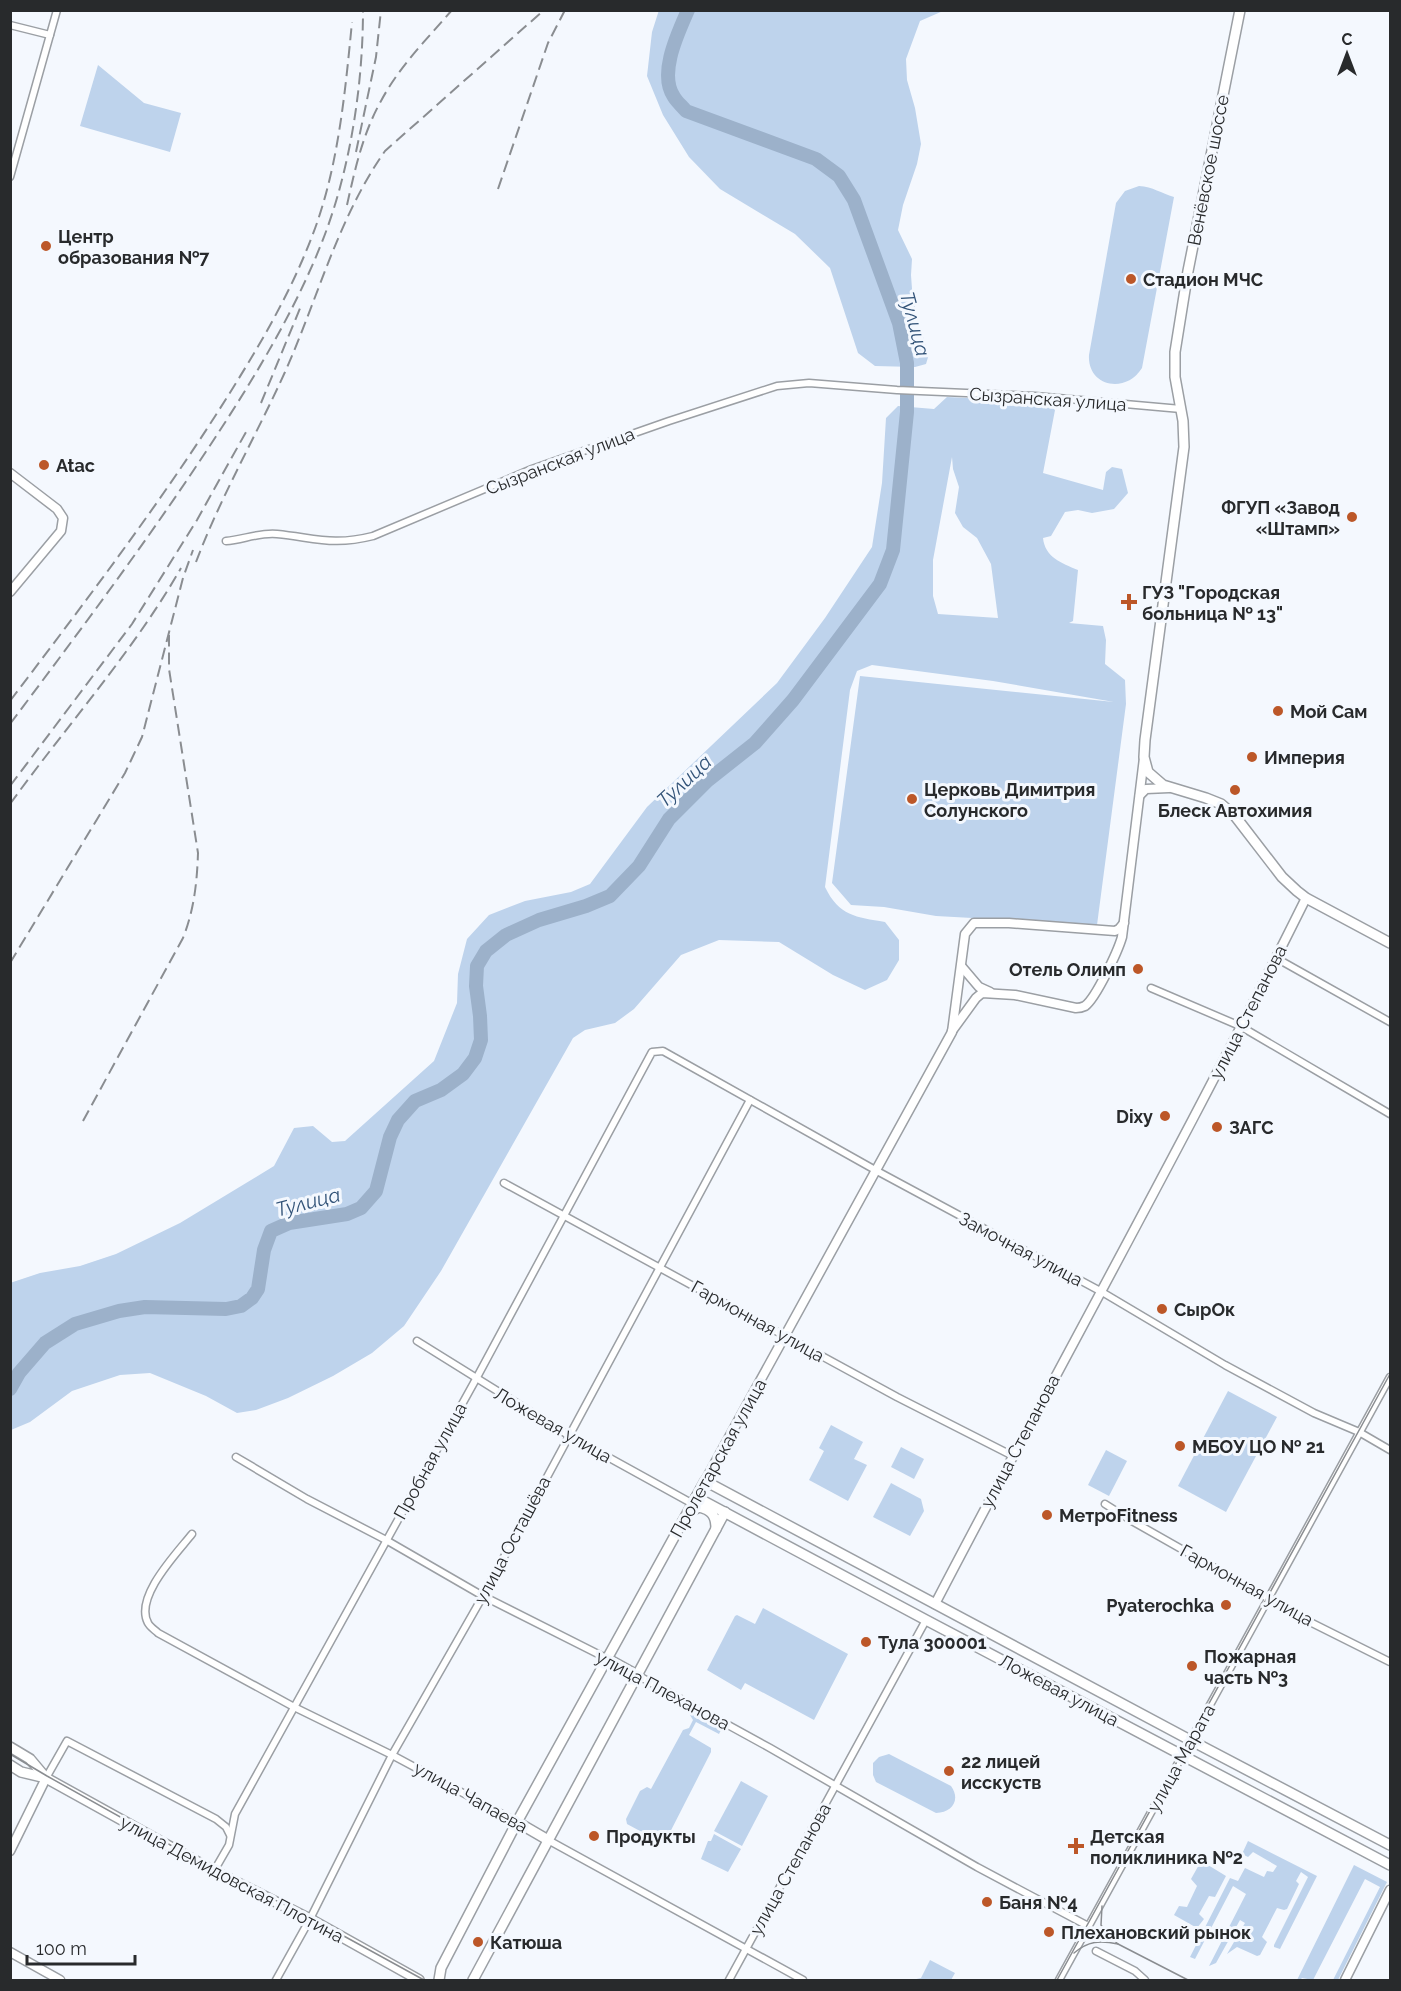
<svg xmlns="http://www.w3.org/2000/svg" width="1401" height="1991" font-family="Raleway,sans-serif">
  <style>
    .green { fill: #bed3ec; fill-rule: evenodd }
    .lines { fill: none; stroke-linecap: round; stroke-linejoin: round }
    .river { stroke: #9cb1ca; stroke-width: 14 }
    .street-casing { stroke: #9b9fa4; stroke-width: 9 }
    .secondary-casing { stroke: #9b9fa4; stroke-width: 11 }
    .primary-casing { stroke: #9b9fa4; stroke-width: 12 }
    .street { stroke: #fff; stroke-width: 6 }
    .secondary { stroke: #fff; stroke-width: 8 }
    .primary { stroke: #fff; stroke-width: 9 }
    .tram { stroke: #8a8d91; stroke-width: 1.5 }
    .rail { stroke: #8a8d91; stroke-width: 2; stroke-dasharray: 12 6; stroke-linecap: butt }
    .poi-dot { fill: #bc5728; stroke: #f4f8fe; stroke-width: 2 }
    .labels { text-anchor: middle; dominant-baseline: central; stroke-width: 6; stroke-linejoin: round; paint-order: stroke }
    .street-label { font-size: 18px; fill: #282a2c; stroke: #f4f8fe }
    .poi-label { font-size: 18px; font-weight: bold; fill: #282a2c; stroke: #f4f8fe; text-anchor: start }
    .water-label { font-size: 20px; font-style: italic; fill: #325378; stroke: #f4f8fe }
  </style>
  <rect width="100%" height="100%" fill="#f4f8fe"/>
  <g class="green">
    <path d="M659,10L943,11L920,21L906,59L907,80L915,108L921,144L917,164L903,205L898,230L912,259L911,275L912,289L917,319L929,354L926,364L915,367L875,366L858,353L830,268L795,234L720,189L689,157L663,115L647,76L652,32Z"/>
    <path d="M98,65L144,103L181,113L170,152L80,126Z"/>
    <path d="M1139,186C1153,187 1161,193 1174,197L1142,368C1125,395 1087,386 1089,355L1116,203L1125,191Z"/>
    <path d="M947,397L1005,400L1011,406L1044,401L1055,410L1043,473L1103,490L1106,472L1112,467L1122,469L1128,493L1114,509L1092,513L1078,510L1065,512L1051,536L1043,538C1045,557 1061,563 1078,570L1073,621L1069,623L1103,626L1106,640L1105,664L1125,680L1126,704L1097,925L936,916L884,907L851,905L832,883L860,676L1114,702L993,681L872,665L857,671L850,690L825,887C839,916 856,917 885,922L899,940V960L887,980L865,990L833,975L779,942L719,940L681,955L634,1009L615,1023L585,1030L573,1038L441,1271L404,1326L372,1353L333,1376L288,1398L256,1410L237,1413L206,1396L150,1373L120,1375L72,1391L30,1422L11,1430L10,1283L40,1273L80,1266L116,1254L180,1223L274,1166L294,1128L313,1126L332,1142L345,1141L434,1061L457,1003L458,974L467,939L489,915L525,901L571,892L590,884L647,807L777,683L825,618L872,547L882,483L886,418L898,406L934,409ZM952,457L953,469L959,487L955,513L963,527L977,538L991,564L998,618L938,614L933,596V560Z"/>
    <path d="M1228,1391L1277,1417L1226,1512L1178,1486Z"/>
    <path d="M831,1425L863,1442L854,1459L867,1465L848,1501L809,1480L824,1451L819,1448Z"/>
    <path d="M901,1447L924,1459L914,1479L891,1467Z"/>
    <path d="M1106,1450L1127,1461L1109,1496L1088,1485Z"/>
    <path d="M891,1483L921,1499L924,1511L910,1536L873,1517Z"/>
    <path d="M763,1608L848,1654L814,1720L745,1683L741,1690L707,1670L735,1616L737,1615L755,1624Z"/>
    <path d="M692,1710L695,1712L696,1718L704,1722L711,1719L723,1726L719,1734L696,1722L689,1735L711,1748V1752L664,1844L627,1824L626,1819L640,1791L647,1787L651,1789L683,1730L689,1728L693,1720L690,1715Z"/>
    <path d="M889,1754L951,1786C961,1800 952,1813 936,1813L876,1782L873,1775V1763L879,1757Z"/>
    <path d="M741,1781L768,1796L742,1846L714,1831Z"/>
    <path d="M714,1834L741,1849L728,1872L701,1859L708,1841H711Z"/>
    <path d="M1248,1841L1317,1876L1280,1949L1274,1947V1945L1308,1877L1301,1872L1296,1881L1299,1884L1287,1909L1284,1910L1277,1908L1262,1937L1267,1942L1260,1955L1257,1956L1237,1947L1227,1954L1245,1923L1240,1920L1216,1963L1209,1966L1246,1894L1233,1886L1195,1959L1190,1957L1230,1878L1238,1881L1245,1868L1264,1877L1267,1871L1273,1872L1277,1866L1253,1852L1248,1857L1242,1854Z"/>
    <path d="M1203,1862L1226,1876L1215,1897L1209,1896L1199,1914L1204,1919L1197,1928L1174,1915L1179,1906L1187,1907L1197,1886L1191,1879L1200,1863Z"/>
    <path d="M1354,1865L1387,1882L1338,1980H1333L1380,1887L1365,1879L1313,1980L1302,1978L1300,1980H1297Z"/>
    <path d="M930,1960L955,1973L951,1980H912L921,1978Z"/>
  </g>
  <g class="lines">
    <path class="river" d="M10,1389L19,1373L45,1343L75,1324L119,1311L145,1307L226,1309L241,1306L252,1298L258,1289L264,1250L271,1231L289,1223L347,1214L361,1208L376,1191L390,1137L398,1120L415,1101L441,1090L463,1074L475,1058L481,1040L480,1016L476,986L477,966L486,951L506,935L539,920L586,906L610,896L639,866L669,819L707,781L755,743L793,700L880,584L893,550L907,412V363L899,323L854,200L839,176L816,159L686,111C682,106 677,102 674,97C658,74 678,33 688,10"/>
    <g class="street-casing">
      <g id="street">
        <path d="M10,25L50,35"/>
        <path d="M10,177L57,10"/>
        <path d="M226,541C242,540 260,532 277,534C316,538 333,546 373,536L532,469L669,421L777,386L809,383L897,390L1035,396L1181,409"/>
        <path d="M1276,958L1390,1022"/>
        <path d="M1151,988L1240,1026L1390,1114"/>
        <path d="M504,1183L897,1397L1013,1456"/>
        <path d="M417,1341L568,1435L693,1504"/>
        <path d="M236,1457L307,1499L386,1540L483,1596L608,1659"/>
        <path d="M1105,1504L1132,1521L1310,1622L1390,1662"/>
        <path d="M192,1534C177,1553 134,1597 148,1623C150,1627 155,1630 158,1633L294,1707L392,1755L517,1822"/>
        <path d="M637,1675L770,1748L977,1867L1088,1926"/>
        <path d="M46,1778L67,1741L216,1819L226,1827L230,1835"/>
        <path d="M548,1840L803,1980"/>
        <path d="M214,1871L229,1845L235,1814L476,1379L652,1052L663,1051L877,1171L1102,1292L1225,1365L1314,1413L1359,1432L1390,1450"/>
        <path d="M1096,1951L1135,1971L1145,1980"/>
        <path d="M276,1980L310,1919L392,1755L483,1596L750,1100"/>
        <path d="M729,1980L926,1620"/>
        <path d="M1059,1980L1390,1377"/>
      </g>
    </g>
    <g class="secondary-casing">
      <g id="secondary">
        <path d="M10,473L57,509L63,518L61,531L10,592"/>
        <path d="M1140,795L1146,789L1169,788"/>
        <path d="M962,967L979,987L990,992"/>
        <path d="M952,1031L976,998L982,993L1015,995L1076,1008C1080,1008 1081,1008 1085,1006C1096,998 1118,951 1122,937L1144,758"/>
        <path d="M705,1481L952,1032L965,934L974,923H1009L1115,931L1119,929L1124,923"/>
        <path d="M935,1604C1058,1368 1188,1136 1306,898"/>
        <path d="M10,1851L46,1778"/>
        <path d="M10,1952L60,1980"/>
        <path d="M1345,1980L1390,1890"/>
      </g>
    </g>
    <g class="primary-casing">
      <g id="primary">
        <path d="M1240,10L1188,271L1175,352V377L1183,421L1184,447L1145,740L1144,757L1148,772L1163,785L1206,798L1221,804L1235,816L1282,877L1297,891L1306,898L1390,943"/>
        <path d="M696,1497L926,1620L1390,1865"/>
        <path d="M688,1513L699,1507C712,1510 716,1516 716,1529"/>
        <path d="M608,1659L637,1675"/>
        <path d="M10,1747L30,1759L46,1778"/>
        <path d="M10,1765L21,1772L46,1778L214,1871L310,1919L419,1980"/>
        <path d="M517,1822L548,1840"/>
        <path d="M439,1980L441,1968L517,1822L705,1481L1190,1740L1390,1845"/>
        <path d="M473,1980L725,1512"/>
      </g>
    </g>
    <use href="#street" class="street"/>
    <use href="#secondary" class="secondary"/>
    <use href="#primary" class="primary"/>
    <g class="tram">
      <path d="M10,1754L47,1776L215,1870L311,1918L424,1980"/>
      <path d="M1102,1906L1101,1925L1108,1935L1118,1944L1188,1980"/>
      <path d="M1074,1953C1088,1941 1100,1940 1118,1944"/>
      <path d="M1057,1980L1390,1374"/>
    </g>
    <g class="rail">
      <path d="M356,152L376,57L381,10"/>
      <path d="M498,189L548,43L565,10"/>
      <path d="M347,205C355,169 363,133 381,101C399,67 427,39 452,10"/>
      <path d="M261,403L301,306"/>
      <path d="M196,562C221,496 256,436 285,372C318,298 338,218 385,151L544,10"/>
      <path d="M10,701C85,602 160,504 226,399C258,348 289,296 311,239C338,171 345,94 352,22"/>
      <path d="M10,724C79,632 148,540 211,444C253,380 294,313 322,242C350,171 363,86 363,10"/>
      <path d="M10,786L132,624L197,520L246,432"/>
      <path d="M10,804C67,725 133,652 181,568"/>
      <path d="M10,963L125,773L142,737L183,578L193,550"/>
      <path d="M83,1121L183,938C194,910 197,883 198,853L169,669V635"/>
    </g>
  </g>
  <g class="poi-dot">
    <circle cx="46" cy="246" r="6"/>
    <circle cx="1131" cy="279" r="6"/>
    <circle cx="44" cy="465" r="6"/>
    <circle cx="1352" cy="517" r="6"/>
    <path d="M1126 593h6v6h6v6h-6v6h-6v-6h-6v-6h6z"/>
    <circle cx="1278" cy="711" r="6"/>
    <circle cx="1252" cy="757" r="6"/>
    <circle cx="1235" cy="790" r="6"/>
    <circle cx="912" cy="799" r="6"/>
    <circle cx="1138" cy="969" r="6"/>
    <circle cx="1165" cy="1116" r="6"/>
    <circle cx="1217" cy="1127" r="6"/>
    <circle cx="1162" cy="1309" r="6"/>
    <circle cx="1180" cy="1446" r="6"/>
    <circle cx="1047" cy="1515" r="6"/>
    <circle cx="1226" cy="1605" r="6"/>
    <circle cx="866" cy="1642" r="6"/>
    <circle cx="1192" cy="1666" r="6"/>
    <circle cx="949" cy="1771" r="6"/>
    <circle cx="594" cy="1836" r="6"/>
    <path d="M1073 1837h6v6h6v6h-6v6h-6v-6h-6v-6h6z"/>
    <circle cx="987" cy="1902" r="6"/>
    <circle cx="1049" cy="1932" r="6"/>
    <circle cx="478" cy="1942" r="6"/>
  </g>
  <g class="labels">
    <g class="street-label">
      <text transform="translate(1208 170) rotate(-79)">Венёвское шоссе</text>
      <text transform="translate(1048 399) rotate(4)">Сызранская улица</text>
      <text transform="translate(560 461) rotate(-21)">Сызранская улица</text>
      <text transform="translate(1248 1012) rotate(-63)">улица Степанова</text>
      <text transform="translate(1021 1249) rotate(28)">Замочная улица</text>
      <text transform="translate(758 1321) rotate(29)">Гармонная улица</text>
      <text transform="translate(553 1425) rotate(30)">Ложевая улица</text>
      <text transform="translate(1020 1441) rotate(-62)">улица Степанова</text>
      <text transform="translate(718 1458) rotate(-61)">Пролетарская улица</text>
      <text transform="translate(430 1461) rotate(-61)">Пробная улица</text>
      <text transform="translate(512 1540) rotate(-62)">улица Осташёва</text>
      <text transform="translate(1247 1585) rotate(29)">Гармонная улица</text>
      <text transform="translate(663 1690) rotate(28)">улица Плеханова</text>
      <text transform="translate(1059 1690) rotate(28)">Ложевая улица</text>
      <text transform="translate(1181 1758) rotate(-61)">улица Марата</text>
      <text transform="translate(471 1797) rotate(29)">улица Чапаева</text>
      <text transform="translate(790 1869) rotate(-61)">улица Степанова</text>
      <text transform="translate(232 1879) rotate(28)">улица Демидовская Плотина</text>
    </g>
    <g class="poi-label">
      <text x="58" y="236">Центр<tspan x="58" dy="21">образования №7</tspan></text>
      <text x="1143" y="279">Стадион МЧС</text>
      <text x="56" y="465">Atac</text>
      <text x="1340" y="507" text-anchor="end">ФГУП «Завод<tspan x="1340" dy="21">«Штамп»</tspan></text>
      <text x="1142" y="592">ГУЗ "Городская<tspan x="1142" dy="21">больница № 13"</tspan></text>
      <text x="1290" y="711">Мой Сам</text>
      <text x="1264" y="757">Империя</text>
      <text x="924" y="789">Церковь Димитрия<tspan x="924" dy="21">Солунского</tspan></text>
      <text x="1235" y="810" text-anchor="middle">Блеск Автохимия</text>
      <text x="1126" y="969" text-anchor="end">Отель Олимп</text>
      <text x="1153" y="1116" text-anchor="end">Dixy</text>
      <text x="1229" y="1127">ЗАГС</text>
      <text x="1174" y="1309">СырОк</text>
      <text x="1192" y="1446">МБОУ ЦО № 21</text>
      <text x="1059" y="1515">МетроFitness</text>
      <text x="1214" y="1605" text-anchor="end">Pyaterochka</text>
      <text x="878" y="1642">Тула 300001</text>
      <text x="1204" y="1656">Пожарная<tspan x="1204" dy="21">часть №3</tspan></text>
      <text x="961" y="1761">22 лицей<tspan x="961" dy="21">исскуств</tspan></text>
      <text x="606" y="1836">Продукты</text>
      <text x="1090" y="1836">Детская<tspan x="1090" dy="21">поликлиника №2</tspan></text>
      <text x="999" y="1902">Баня №4</text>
      <text x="1061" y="1932">Плехановский рынок</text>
      <text x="490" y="1942">Катюша</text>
    </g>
    <g class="water-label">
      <text transform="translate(915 324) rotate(75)">Тулица</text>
      <text transform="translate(684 781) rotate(-43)">Тулица</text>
      <text transform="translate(308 1202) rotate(-14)">Тулица</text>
    </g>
  </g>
  <rect width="1401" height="1991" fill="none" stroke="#282a2c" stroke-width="24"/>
  <g transform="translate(1347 54)" stroke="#f4f8fe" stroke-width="4.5" paint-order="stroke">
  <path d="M0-4.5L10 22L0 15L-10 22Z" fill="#282a2c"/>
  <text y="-9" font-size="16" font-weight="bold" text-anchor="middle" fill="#282a2c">С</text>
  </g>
  <path d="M27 1955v9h108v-9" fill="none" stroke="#282a2c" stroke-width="3"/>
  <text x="36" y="1955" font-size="18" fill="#282a2c" stroke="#f4f8fe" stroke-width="4.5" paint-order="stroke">100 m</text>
</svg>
